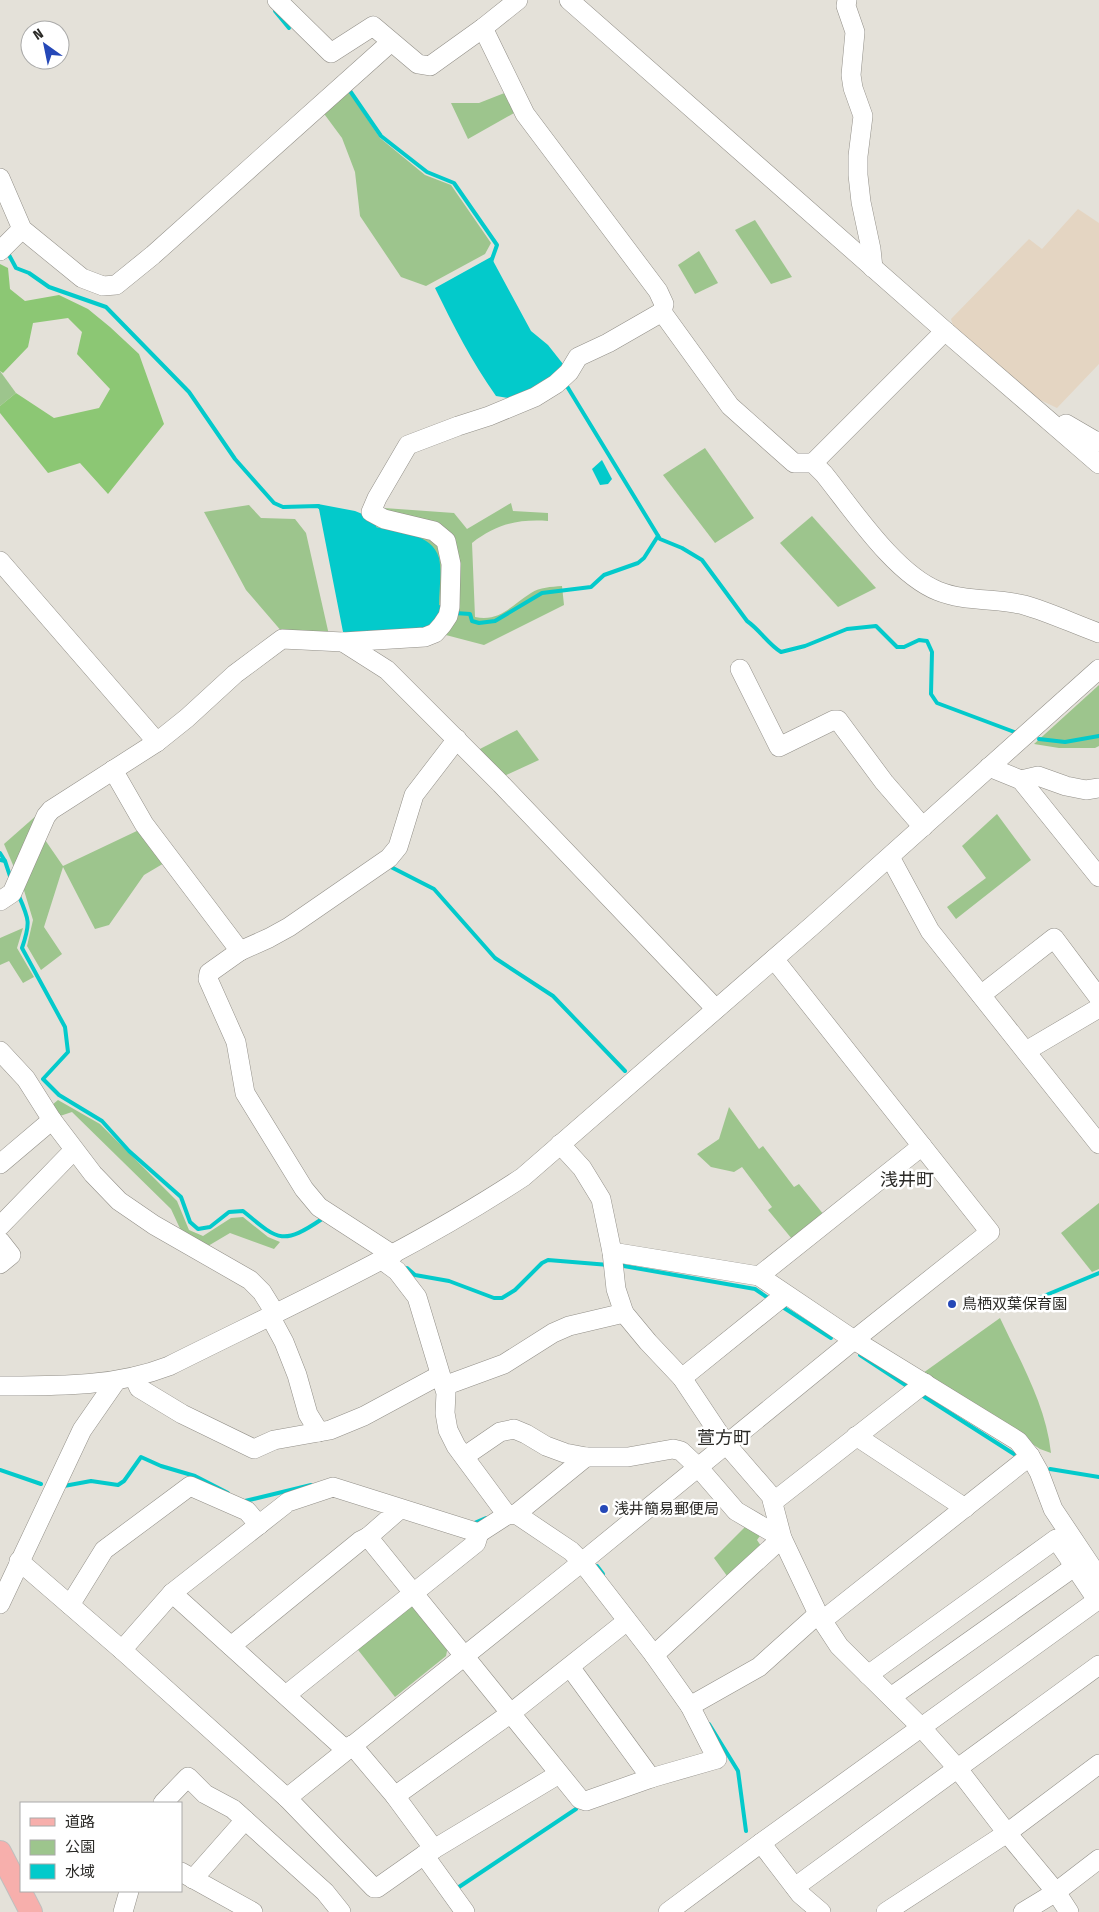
<svg xmlns="http://www.w3.org/2000/svg" width="1099" height="1912" font-family="'Fira Sans Condensed','Noto Sans JP',sans-serif">
  <style>
    .industrial { fill: #e4d5c2 }
    .green { fill: #9dc58d }
    .forest { fill: #8cc774 }
    .water { fill: #03cacb }
    .lines { fill: none; stroke-linecap: round; stroke-linejoin: round }
    .stream { stroke: #03cacb; stroke-width: 4 }
    .minor-casing { stroke: #928f88; stroke-width: 20 }
    .major-casing { stroke: #bfbfbe; stroke-width: 24 }
    .minor { stroke: #fff; stroke-width: 19 }
    .major { stroke: #f7afac; stroke-width: 22 }
    .poi-dot { fill: #2548b7; stroke: #fff; stroke-width: 2 }
    .labels { text-anchor: middle; dominant-baseline: central; stroke-width: 5; stroke-linejoin: round; paint-order: stroke }
    .poi-label { font-size: 15px; fill: #2b2a27; stroke: #fff; text-anchor: start }
    .quarter-label { font-size: 18px; fill: #2b2a27; stroke: #fff }
  </style>
  <rect width="100%" height="100%" fill="#e4e1d9"/>
  <path class="industrial" d="M1078,209L1099,223V364L1057,408L1032,396L953,326L951,319L1029,239L1042,249Z"/>
  <g class="green">
    <path d="M347,89L380,138L425,175L451,185L491,243L485,254L426,286L401,277L360,216L355,172L342,138L322,111Z"/>
    <path d="M507,92L514,113L468,139L451,103H479Z"/>
    <path d="M755,220L792,277L771,284L735,230Z"/>
    <path d="M699,251L718,283L695,294L678,265Z"/>
    <path d="M0,371L16,393L0,406Z"/>
    <path d="M705,448L754,518L715,543L663,475Z"/>
    <path d="M511,503L513,511L548,513V521C518,519 496,524 472,543L475,617C501,622 511,605 531,593C540,587 551,587 562,586L564,605L484,645L442,634L445,606L439,605V560L411,535L376,527L377,520L384,508L454,513L467,529Z"/>
    <path d="M249,505L261,518L295,519L306,533L329,635L283,633L246,590L204,512Z"/>
    <path d="M812,516L876,588L838,607L780,543Z"/>
    <path d="M1099,685V746L1095,748H1059L1034,744Z"/>
    <path d="M517,730L539,760L502,777L476,751Z"/>
    <path d="M46,807L16,872L4,844Z"/>
    <path d="M997,814L1031,860L956,919L947,907L986,878L962,846Z"/>
    <path d="M141,829L166,862L144,875L109,925L95,929L63,867L44,927L62,954L41,970L27,946L33,920L23,887L43,837L63,866Z"/>
    <path d="M23,928L17,948L34,977L23,983L9,961L0,965V938Z"/>
    <path d="M58,1100L100,1124L177,1201L189,1230L203,1236L231,1218L243,1217L268,1237L280,1242L274,1249L230,1233L208,1246L183,1235L171,1209L72,1112L60,1116L52,1105Z"/>
    <path d="M729,1107L759,1149L763,1146L794,1187L799,1184L824,1215L792,1239L768,1210L772,1207L742,1167L734,1172L711,1167L697,1154L719,1139Z"/>
    <path d="M1099,1203V1269L1092,1272L1061,1233Z"/>
    <path d="M1000,1318C1020,1361 1046,1405 1051,1453L1040,1449L923,1373Z"/>
    <path d="M747,1525L762,1533L757,1540L763,1549L730,1580L714,1558Z"/>
    <path d="M408,1605H415L448,1646L446,1656L395,1697L355,1646Z"/>
  </g>
  <path class="forest" d="M0,264L8,268L10,289L25,301L59,295L88,309L110,327L139,354L164,424L108,494L80,463L48,473L0,413V406L16,393L54,418L99,408L110,389L77,354L82,332L68,318L33,323L28,347L3,373L0,371Z"/>
  <g class="water">
    <path d="M491,257L531,331L548,345L563,364L555,379L508,398L496,396C472,362 453,325 435,288Z"/>
    <path d="M602,460L612,479L608,484L600,485L592,469Z"/>
    <path d="M318,504L355,511L377,520L376,527C398,532 432,533 439,558C442,572 439,591 439,605L445,606L434,628L344,637Z"/>
  </g>
  <g class="lines">
    <g class="stream">
      <path d="M275,11L289,28"/>
      <path d="M348,88L381,136L427,172L454,183L497,245L491,262"/>
      <path d="M9,255L16,268L29,273L49,287L106,307L189,392L235,459L274,503L283,507L318,506L321,508"/>
      <path d="M565,383L660,539L682,548L702,560L747,621C760,630 768,644 781,652L805,646L847,629L876,626L897,647H904L919,640L927,641L932,652L931,694L937,703L1017,733"/>
      <path d="M455,613L470,614L472,621L479,623L495,621L542,593L591,587L604,575L638,563L644,558L658,536"/>
      <path d="M1039,739L1065,742L1099,736"/>
      <path d="M0,853L5,861"/>
      <path d="M0,860L5,861L11,879"/>
      <path d="M389,866L434,889L495,958L553,996L625,1071"/>
      <path d="M18,894C29,919 31,922 22,948L65,1027L68,1052L43,1079L59,1095L102,1121L129,1151L181,1197L190,1222L198,1229L210,1227L229,1212L243,1211C278,1240 282,1246 322,1219H324"/>
      <path d="M618,1265L755,1289L771,1300"/>
      <path d="M407,1268L415,1275L449,1281L494,1298H502L515,1290L542,1263L548,1260L609,1265"/>
      <path d="M1039,1298L1099,1273"/>
      <path d="M781,1306L831,1338"/>
      <path d="M860,1355L910,1388"/>
      <path d="M920,1394L1014,1454"/>
      <path d="M1050,1469L1099,1477"/>
      <path d="M0,1470L41,1484"/>
      <path d="M64,1486L91,1481L118,1485L124,1481L141,1457L161,1466L195,1476L228,1493"/>
      <path d="M245,1501L311,1485"/>
      <path d="M472,1524L486,1518"/>
      <path d="M597,1566L603,1574"/>
      <path d="M709,1724L738,1771L746,1831"/>
      <path d="M456,1889L576,1809"/>
    </g>
    <g class="minor-casing">
      <g id="minor">
        <path d="M277,0L331,53L373,26L418,64L430,66L483,28L518,0"/>
        <path d="M569,0L945,331L1099,464"/>
        <path d="M847,0L846,6L855,32L851,75L853,88L863,116L858,156V175L861,202L871,249L873,268"/>
        <path d="M0,178L22,229L82,278L103,286L116,285L153,255L391,42"/>
        <path d="M0,251L22,229"/>
        <path d="M662,312L730,406L794,463H813L824,474C853,510 895,574 938,591C965,602 996,598 1024,605C1049,612 1074,624 1099,633"/>
        <path d="M1066,424L1097,442L1099,441"/>
        <path d="M813,463L945,331"/>
        <path d="M0,561L157,742"/>
        <path d="M343,642L387,670L501,784L716,1009"/>
        <path d="M740,669L779,747L834,720H838L884,782L923,827"/>
        <path d="M989,767L1021,780L1038,776L1066,786L1086,790L1099,788"/>
        <path d="M113,770L144,824L240,951L209,973L208,979L236,1042L245,1093L304,1189L319,1207L393,1255"/>
        <path d="M1021,780L1099,877"/>
        <path d="M890,857L930,931L1099,1144"/>
        <path d="M0,901L12,893L46,816L51,810L157,742L187,718L235,674L282,639L343,642L425,637L435,633L442,625L448,616L450,607L451,564L446,541L434,531L384,519L371,512L377,498L408,445L458,426L489,416L535,397L556,384L569,372L578,357L608,343L662,312L664,304L658,291L525,114L483,28"/>
        <path d="M240,951L269,938L289,927L389,858L398,847L414,795L457,739"/>
        <path d="M981,995L1054,938L1099,998"/>
        <path d="M0,1051L26,1079L52,1120L93,1174L119,1201L154,1225L250,1280L262,1292L275,1313"/>
        <path d="M1026,1051L1099,1008"/>
        <path d="M560,1144L582,1168L601,1199L612,1252L616,1289L624,1313L648,1342L682,1378L726,1444L771,1496L782,1538L818,1614L839,1646L921,1727L958,1769L1007,1833L1056,1892L1069,1912"/>
        <path d="M0,1164L52,1120"/>
        <path d="M0,1226L74,1150"/>
        <path d="M0,1241L11,1255L0,1264"/>
        <path d="M612,1252L759,1276L854,1340L1018,1441L1030,1456L1039,1472L1053,1509L1099,1578"/>
        <path d="M382,1260L397,1271L417,1297L446,1393L445,1413L448,1430L456,1446L507,1515"/>
        <path d="M759,1276L922,1146"/>
        <path d="M270,1316L284,1342L297,1375L308,1414L319,1432"/>
        <path d="M134,1377L139,1388L182,1414L254,1449L274,1440L330,1430L364,1416L440,1375"/>
        <path d="M682,1378L785,1295"/>
        <path d="M0,1386C57,1386 115,1387 169,1366C289,1306 411,1251 523,1177L813,925L1099,669"/>
        <path d="M444,1386L504,1364L553,1333L569,1326L624,1313"/>
        <path d="M856,1436L965,1508"/>
        <path d="M465,1456L500,1432L514,1429L526,1434L546,1446L565,1453L586,1457H628L673,1449L681,1451L698,1467L736,1511L782,1538L654,1655"/>
        <path d="M773,1502L925,1383"/>
        <path d="M516,1514L586,1457"/>
        <path d="M19,1561L122,1650L287,1798L374,1888H377L424,1855L559,1774"/>
        <path d="M172,1593L346,1750"/>
        <path d="M0,1604L82,1430L116,1381"/>
        <path d="M70,1605L104,1550L190,1486L247,1511L259,1525"/>
        <path d="M823,1620L1030,1456"/>
        <path d="M231,1646L360,1541L368,1537"/>
        <path d="M122,1650L172,1593L288,1502L333,1487L479,1533L507,1515L516,1514L571,1551L582,1562L654,1655L690,1706L717,1759L651,1778L586,1801L580,1799L368,1537L400,1509"/>
        <path d="M570,1667L651,1778"/>
        <path d="M868,1675L1056,1539L1097,1600"/>
        <path d="M286,1695L476,1543L479,1533"/>
        <path d="M891,1697L1074,1567"/>
        <path d="M690,1706L759,1667L818,1614"/>
        <path d="M352,1745L395,1796L434,1849"/>
        <path d="M395,1796L511,1713L627,1621"/>
        <path d="M287,1798L582,1562L854,1340L990,1232L774,959"/>
        <path d="M163,1803L188,1777L205,1794L233,1809L325,1892L341,1912"/>
        <path d="M761,1843L800,1894L821,1912"/>
        <path d="M424,1855L465,1912"/>
        <path d="M181,1872L253,1912"/>
        <path d="M193,1879L245,1820"/>
        <path d="M795,1887L1099,1665"/>
        <path d="M123,1912L129,1891"/>
        <path d="M668,1912L761,1843L1099,1599"/>
        <path d="M886,1912L1007,1833L1099,1764"/>
        <path d="M1023,1912L1056,1892L1099,1859"/>
      </g>
    </g>
    <g class="major-casing">
      <path id="major" d="M0,1852L31,1912"/>
    </g>
    <use href="#minor" class="minor"/>
    <use href="#major" class="major"/>
  </g>
  <g class="poi-dot">
    <circle cx="952" cy="1304" r="5"/>
    <circle cx="604" cy="1509" r="5"/>
  </g>
  <g class="labels">
    <g class="poi-label">
      <text x="962" y="1304">鳥栖双葉保育園</text>
      <text x="614" y="1509">浅井簡易郵便局</text>
    </g>
    <g class="quarter-label">
      <text x="907" y="1180">浅井町</text>
      <text x="724" y="1438">萱方町</text>
    </g>
  </g>
  <rect x="20" y="1802" width="162" height="90" fill="#ffffff" stroke="#aaaaa9"/>
  <rect x="30" y="1818" width="25" height="8" fill="#f7afac" stroke="#aaaaa9"/>
  <text x="65" y="1827" font-size="15" fill="#2b2a27">道路</text>
  <rect x="30" y="1840" width="25" height="15" fill="#9dc58d" stroke="#aaaaa9"/>
  <text x="65" y="1852" font-size="15" fill="#2b2a27">公園</text>
  <rect x="30" y="1864" width="25" height="15" fill="#03cacb" stroke="#aaaaa9"/>
  <text x="65" y="1877" font-size="15" fill="#2b2a27">水域</text>
  <g transform="translate(45 45) rotate(327)"><circle r="24" fill="#ffffff" stroke="#aaaaa9"/>
  <path d="M0-4L9 19L0 12L-9 19Z" fill="#2548b7"/>
  <text y="-8" font-size="14" font-weight="bold" text-anchor="middle" fill="#2b2a27">N</text>
  </g>
</svg>
